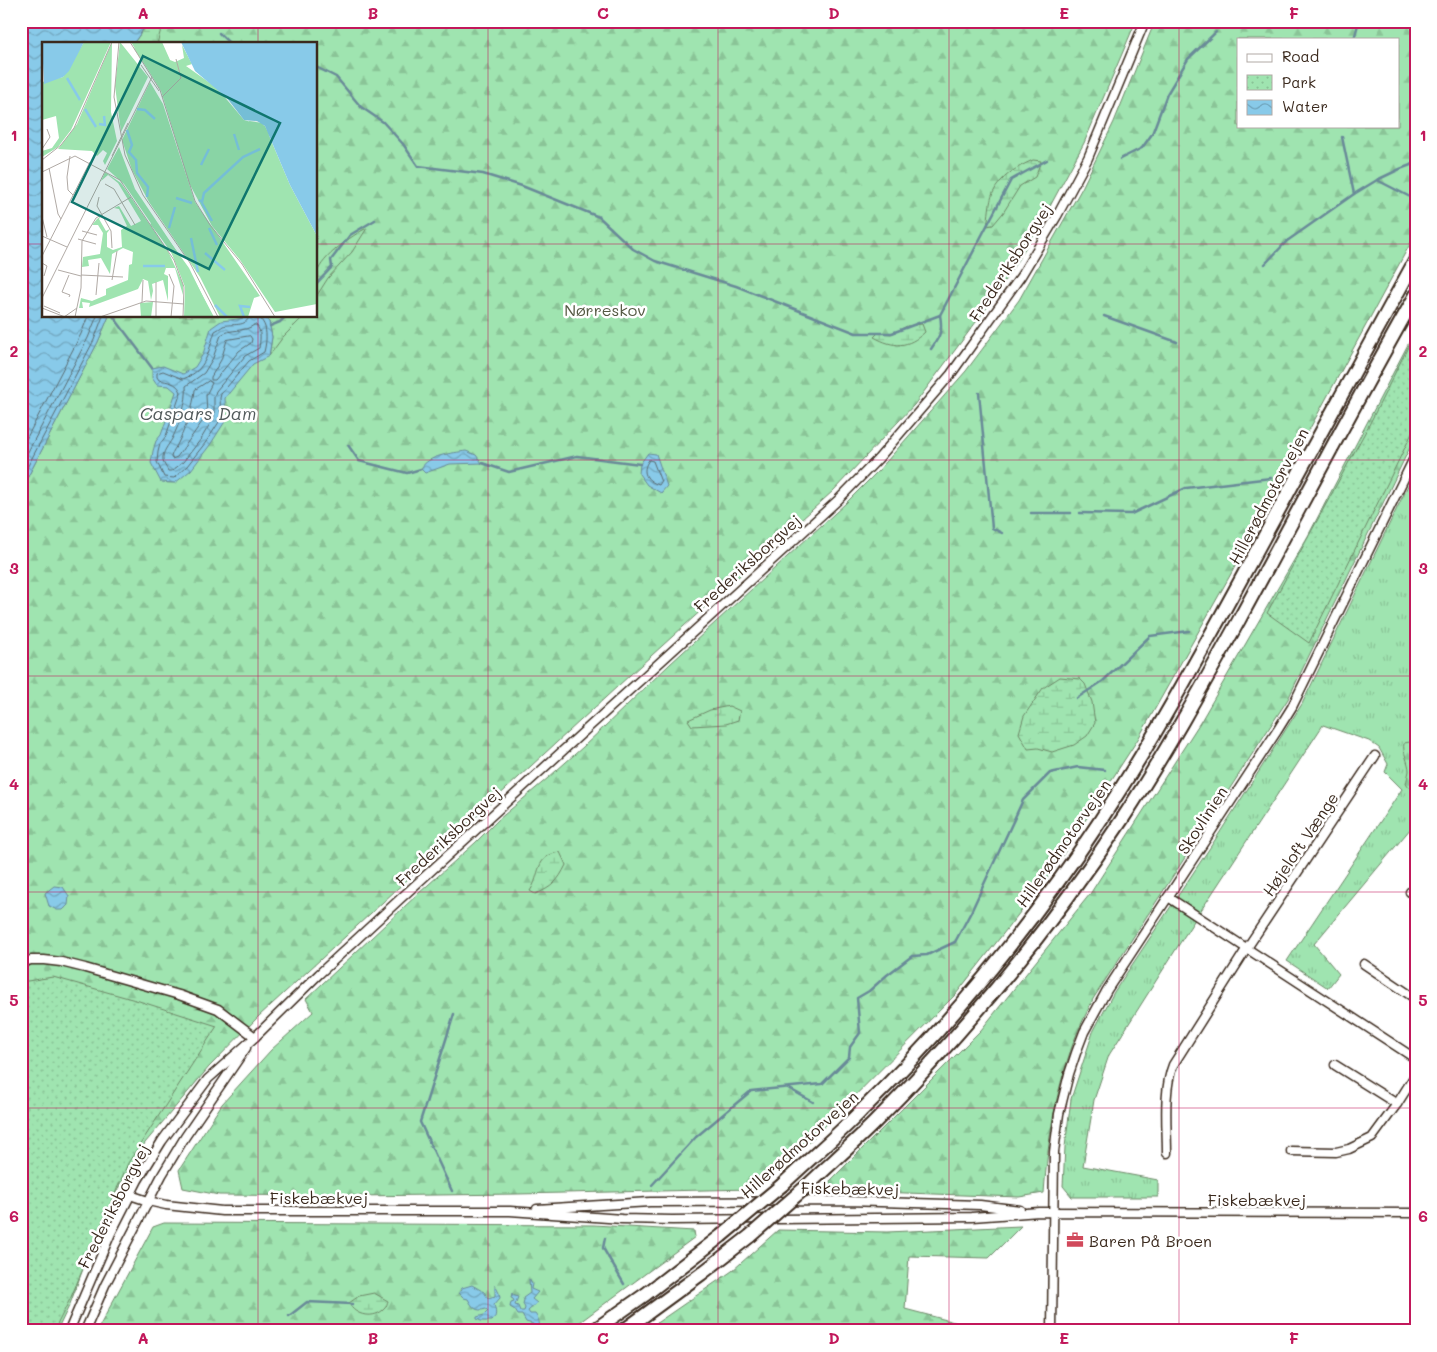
<svg xmlns="http://www.w3.org/2000/svg" width="1437" height="1352" font-family="Mali,sans-serif">
  <style>
    .grass { fill: url(#grass-tufts); stroke: #6d8767 }
    .forest { fill: url(#forest-firs); stroke: #6d8767; fill-rule: evenodd }
    .wetland { fill: url(#wetland-marsh); stroke: #6d8767 }
    .park { fill: url(#park-dots); stroke: #6d8767 }
    .water { fill: url(#water-waves); stroke: #698a98 }
    .lines { fill: none; stroke-linecap: round; stroke-linejoin: round }
    .shore { stroke: #5a6a6f; stroke-width: 1 }
    .stream { stroke: #698a98; stroke-width: 2.5 }
    .minor-casing { stroke: #3b2a1e; stroke-width: 11 }
    .highway-casing { stroke: #3b2a1e; stroke-width: 16 }
    .minor { stroke: #fff; stroke-width: 8 }
    .highway { stroke: #fff; stroke-width: 12 }
    .highway-bridge-casing { stroke: #3b2a1e; stroke-width: 16; stroke-linecap: butt }
    .highway-bridge { stroke: #fff; stroke-width: 12 }
    .grid { fill: none; stroke: #c2185b; stroke-width: 1; stroke-opacity: 0.55 }
    .labels { text-anchor: middle; dominant-baseline: central; stroke-width: 5; stroke-linejoin: round; paint-order: stroke }
    .street-label { font-size: 16px; fill: #3b2a1e; stroke: #fff }
    .park-label { font-size: 16px; fill: #545842; stroke: #fff }
    .poi-label { font-size: 16px; fill: #3b2a1e; stroke: #fff; text-anchor: start }
    .water-label { font-size: 18px; font-style: italic; fill: #525a5b; stroke: #fff }
    .inset-river { fill: none; stroke: #88cae9; stroke-width: 2.5 }
    .inset-road { fill: none; stroke: #b1aaa5; stroke-width: 1 }
    .view { fill: #0f766e; fill-opacity: 0.15; stroke: #0f766e; stroke-width: 2.5 }
    .inset-edge { fill: none; stroke: #3b2a1e; stroke-width: 2.5 }
    .neatline { fill: none; stroke: #c2185b; stroke-width: 2 }
    .grid-label { font-size: 16px; text-anchor: middle; font-weight: bold; fill: #c2185b }
  </style>
  <defs>
    <pattern id="grass-tufts" width="24" height="20" patternUnits="userSpaceOnUse" patternTransform="scale(1.25)"><rect width="24" height="20" fill="#9fe4b0"/><path d="M3 7l-1-3M5 7V3M7 7l1-3M15 17l-1-3M17 17v-4M19 17l1-3" fill="none" stroke="#8ac497"/></pattern>
    <pattern id="forest-firs" width="22" height="20" patternUnits="userSpaceOnUse" patternTransform="scale(1.25)"><rect width="22" height="20" fill="#9fe4b0"/><path d="M5 1l3.5 6h-7zM16 11l3.5 6h-7z" fill="#8ac497"/></pattern>
    <pattern id="wetland-marsh" width="20" height="14" patternUnits="userSpaceOnUse" patternTransform="scale(1.25)"><rect width="20" height="14" fill="#9fe4b0"/><path d="M1 5h8M5 5V1M11 12h8M15 12V8" fill="none" stroke="#8ac497"/></pattern>
    <pattern id="park-dots" width="8" height="8" patternUnits="userSpaceOnUse" patternTransform="scale(1.25)"><rect width="8" height="8" fill="#9fe4b0"/><path d="M2 2h.1M6 6h.1" fill="none" stroke="#8ac497" stroke-width="1.8" stroke-linecap="round"/></pattern>
    <pattern id="water-waves" width="16" height="10" patternUnits="userSpaceOnUse" patternTransform="scale(1.25)"><rect width="16" height="10" fill="#88cae9"/><path d="M0 5q4-4 8 0t8 0" fill="none" stroke="#70a4bc"/></pattern>
  </defs>
  <rect width="100%" height="100%" fill="#fff"/>
  <filter id="ink" filterUnits="userSpaceOnUse"><feTurbulence type="fractalNoise" baseFrequency=".02" numOctaves="2"/><feDisplacementMap in="SourceGraphic" scale="10" xChannelSelector="R" yChannelSelector="G"/><feConvolveMatrix kernelMatrix="1 2 1 2 8 2 1 2 1" color-interpolation-filters="sRGB"/></filter>
  <g filter="url(#ink)">
    <path class="grass" d="M1416,469V822L1314,944L1339,974L1328,988L1287,961L1402,789L1385,772L1388,764L1379,748L1369,741L1323,725L1192,924L1109,1055L1094,1100L1083,1166L1158,1180V1197H1072L1063,1186L1065,1147L1071,1099L1093,1032L1114,992L1215,840L1302,704Z"/>
    <g class="forest">
      <path d="M149,21H1136L1084,143L1041,223L991,302L914,405L833,491L630,675L259,1016L209,1067L145,1143L126,1174L106,1212L93,1242L70,1304L57,1331H21V490L98,342L109,316H316V44H133Z"/>
      <path d="M1155,21H1416V233L1232,572L1138,739L1053,870L956,994L804,1147L753,1189L517,1194L354,1196L219,1195L183,1188L179,1170L222,1104L271,1050L313,1012L306,999L419,893L475,843L498,820L548,778L583,747L670,664L846,503L879,470L966,371L1019,300L1082,188L1114,122ZM1238,39H1398V126H1238Z"/>
      <path d="M1416,329V435L1288,699L1093,999C1087,1013 1079,1027 1074,1041C1055,1093 1048,1139 1044,1193L1019,1197L821,1190L981,1030L1090,894L1201,721L1308,536Z"/>
      <path d="M1410,742L1416,744V786L1409,787L1406,783C1407,780 1408,775 1409,771C1409,762 1402,752 1404,743Z"/>
      <path d="M164,1223L594,1225L694,1231L695,1237L580,1322L565,1331H97L153,1227Z"/>
      <path d="M1021,1226L989,1258L909,1256L905,1309L973,1327L971,1331H645L732,1271L778,1230L887,1232Z"/>
    </g>
    <g class="wetland">
      <path d="M148,23L161,29L157,44H133Z"/>
      <path d="M1033,160L1041,161L1035,177L1020,186L1003,213L993,225L987,226C989,216 989,202 993,193C1000,177 1017,167 1033,160Z"/>
      <path d="M367,228L352,252L328,278L316,297C316,290 314,279 317,273C322,257 352,235 367,228Z"/>
      <path d="M263,316H304L283,337L269,356L272,337L269,322Z"/>
      <path d="M922,324L925,332C908,348 894,348 874,337L878,333L891,334L907,326Z"/>
      <path d="M1060,677L1080,679L1085,684L1092,702L1095,723L1087,736L1074,745L1052,752L1038,748L1028,749L1019,733L1024,716L1043,688Z"/>
      <path d="M729,706L740,711L738,720L726,724L692,726L688,720L710,710Z"/>
      <path d="M560,852L566,865C558,881 552,888 535,894L530,891C541,875 534,856 560,852Z"/>
      <path d="M374,1293L388,1301C387,1303 387,1306 385,1308C375,1320 354,1316 349,1303L359,1296Z"/>
    </g>
    <g class="park">
      <path d="M1416,331V425L1309,643L1267,613L1369,425Z"/>
      <path d="M53,977L139,1001L217,1026L128,1163L71,1297L54,1331H21V982Z"/>
    </g>
    <g class="water">
      <path d="M21,21H149L133,44H44V316H109L98,342L21,490Z"/>
      <path d="M263,316L269,322L272,337L269,356L253,364L225,398L226,420L210,445L191,470L175,483L161,482L151,463L153,451L156,441L161,435L176,392L169,386L157,385L152,378V368L163,366L183,374L195,367L203,354L211,328L221,321Z"/>
      <path d="M466,451L476,455L482,463L450,464L425,473L421,469C427,455 453,453 466,451Z"/>
      <path d="M648,453L656,454L667,486L661,493L647,485L639,474L640,464Z"/>
      <path d="M54,886L63,887L69,896L68,905L63,910H57L49,906L45,893Z"/>
      <path d="M529,1279L532,1284L531,1289L538,1292L532,1299L537,1303L528,1311L530,1314H535C539,1319 540,1323 539,1329H534L533,1324L526,1322L522,1315H518L515,1310L510,1307L511,1302L514,1301L513,1299L511,1298L512,1293L513,1295L518,1297L515,1305L518,1306L520,1311H524L525,1308L523,1304L524,1300L523,1298L530,1293Z"/>
      <path d="M472,1285L484,1292L488,1298L495,1296V1285L499,1293L500,1298L494,1305C496,1311 497,1317 492,1321H481L477,1319V1317L484,1315L488,1311L486,1309C476,1312 473,1308 468,1299L464,1298L459,1293L462,1288Z"/>
    </g>
    <g class="lines">
      <g class="shore">
        <path d="M249,316C247,328 232,323 223,326C222,327 217,330 215,331C208,352 207,370 183,379L163,371L157,373V377L159,380C168,382 177,382 181,392L166,436L160,444L158,452L157,462L164,477L174,478L187,466L206,442L221,419L220,398L221,394L249,361L264,352C266,344 267,336 265,327C264,323 261,321 260,316"/>
        <path d="M254,325H256C262,331 260,341 259,348L245,356L216,391L214,397V417L201,439L183,462L172,471H168C167,468 163,464 163,460C162,452 168,446 172,439C179,425 188,401 186,386L204,373L213,358L221,335C231,328 244,333 254,325Z"/>
        <path d="M250,336L252,339L251,343L239,351L215,380H211V377L221,360L227,340Z"/>
        <path d="M209,381L212,383L206,395L207,415L177,457L172,459L171,457C172,451 176,448 178,443C185,429 194,405 195,390Z"/>
        <path d="M21,449L81,334L88,316"/>
        <path d="M649,460L653,461L661,482L659,485C647,481 640,472 649,460Z"/>
        <path d="M21,465L88,338L97,316"/>
        <path d="M21,479L94,340L103,316"/>
      </g>
      <g class="stream">
        <path d="M219,33L230,44"/>
        <path d="M1354,39L1359,21"/>
        <path d="M316,67L336,77L361,107L383,122L403,144L418,166L483,174L522,186L599,217L633,249L655,261L736,286L856,333H892L940,315C943,331 940,336 931,349"/>
        <path d="M1342,137L1354,194"/>
        <path d="M1120,159L1142,148L1152,134L1167,94L1188,59L1216,32"/>
        <path d="M1377,180L1416,200"/>
        <path d="M1265,264L1287,241L1354,194L1377,180L1400,169L1416,163"/>
        <path d="M316,284L332,267L331,260L350,235L375,220"/>
        <path d="M940,315L1011,180L1047,160"/>
        <path d="M113,316L152,368"/>
        <path d="M1104,316L1177,342"/>
        <path d="M270,326L280,322L286,316"/>
        <path d="M979,393L992,528L1002,533"/>
        <path d="M348,445L359,461L407,473L421,469"/>
        <path d="M482,463L509,472L577,456L640,464"/>
        <path d="M1031,513H1071"/>
        <path d="M1080,513L1131,514L1186,488L1271,478"/>
        <path d="M1077,698L1103,681L1150,636L1189,631"/>
        <path d="M788,1088L813,1102"/>
        <path d="M652,1185L696,1137L751,1091L822,1084L849,1057L850,1047L860,1033L857,998L869,991L887,975L912,956L927,955L955,942L971,912L1023,800L1050,773L1078,767L1105,770"/>
        <path d="M452,1191L420,1122L454,1014"/>
        <path d="M605,1238L603,1248L624,1284"/>
        <path d="M289,1316L307,1302L352,1304"/>
      </g>
      <g class="minor-casing">
        <g id="minor">
          <path d="M1410,892L1416,896"/>
          <path d="M1168,897L1416,1059"/>
          <path d="M21,963L31,960H44L61,962L85,968L179,995L218,1009L255,1037"/>
          <path d="M1364,964L1416,999"/>
          <path d="M1335,1065L1397,1104"/>
          <path d="M1291,1151L1336,1152L1349,1149L1372,1138L1397,1104L1416,1074"/>
          <path d="M1167,1153C1167,1126 1163,1090 1173,1065L1247,948L1375,756"/>
          <path d="M130,1195L148,1201L166,1205L222,1211H510L622,1219L672,1220L972,1217L1039,1212L1416,1213"/>
          <path d="M537,1209L650,1202L847,1201L980,1205L1020,1210"/>
          <path d="M69,1331L111,1233L138,1180L162,1141L208,1079L255,1037L319,974L400,899L837,501L878,459L951,374L1021,276L1057,216L1088,158L1145,21"/>
          <path d="M85,1331L105,1285L162,1175L185,1137L246,1048"/>
          <path d="M1052,1331L1054,1152L1059,1114L1069,1074L1076,1053L1084,1032L1107,990L1277,731L1292,707L1416,454"/>
        </g>
      </g>
      <g class="highway-casing">
        <g id="highway">
          <path d="M782,1185C808,1160 836,1137 861,1111C934,1040 1001,961 1060,879C1128,785 1184,684 1239,583C1298,475 1356,367 1416,259"/>
          <path d="M808,1185C830,1164 854,1143 875,1122C967,1029 1051,927 1123,818C1165,754 1202,687 1239,620C1298,512 1355,402 1416,295"/>
          <path d="M593,1331L646,1294L721,1236"/>
          <path d="M623,1331L701,1274L750,1236"/>
        </g>
      </g>
      <use href="#minor" class="minor"/>
      <use href="#highway" class="highway"/>
      <g class="highway-bridge-casing">
        <g id="highway-bridge">
          <path d="M721,1236L782,1185"/>
          <path d="M750,1236L808,1185"/>
        </g>
      </g>
      <use href="#highway-bridge" class="highway-bridge"/>
    </g>
  </g>
  <path class="grid" d="M258,21V44M488,21V1331M718,21V1331M949,21V1331M1179,21V1331M21,244H44M316,244H1416M258,316V1331M21,460H1416M21,676H1416M21,892H1416M21,1108H1416"/>
  <defs>
    <g id="office-bare" transform="scale(1.35)"><path d="M-6-3h4V-5.5h4V-3h4V5H-6ZM-1-4.5V-3h2v-1.5ZM-6 0V1H6V0Z" fill="#d1495b" stroke="#fff" stroke-width="2.5" paint-order="stroke"/></g>
  </defs>
  <g fill-rule="evenodd">
    <use href="#office-bare" x="1075" y="1240"/>
  </g>
  <g class="labels">
    <g class="street-label">
      <text transform="translate(1010 262) rotate(-57)">Frederiksborgvej</text>
      <text transform="translate(1268 496) rotate(-62)">Hillerødmotorvejen</text>
      <text transform="translate(747 563) rotate(-42)">Frederiksborgvej</text>
      <text transform="translate(1202 820) rotate(-57)">Skovlinien</text>
      <text transform="translate(448 836) rotate(-43)">Frederiksborgvej</text>
      <text transform="translate(1063 843) rotate(-55)">Hillerødmotorvejen</text>
      <text transform="translate(1300 844) rotate(-56)">Højeloft Vænge</text>
      <text transform="translate(799 1144) rotate(-42)">Hillerødmotorvejen</text>
      <text transform="translate(850 1188) rotate(1)">Fiskebækvej</text>
      <text x="319" y="1197">Fiskebækvej</text>
      <text x="1257" y="1199">Fiskebækvej</text>
      <text transform="translate(113 1206) rotate(-63)">Frederiksborgvej</text>
    </g>
    <g class="park-label">
      <text x="605" y="309">Nørreskov</text>
    </g>
    <g class="poi-label">
      <text x="1089" y="1240">Baren På Broen</text>
    </g>
    <g class="water-label">
      <text x="198" y="413">Caspars Dam</text>
    </g>
  </g>
  <g transform="translate(42 42)">
    <rect width="275" height="275" fill="#fff"/>
    <path d="M63,130L79,141L126,209L141,242V253L133,226H124L122,232L126,234V259L121,238L110,242L111,249L109,258L106,239L101,237L96,247L47,265L48,261L40,260L41,266H37L39,256L50,259L64,253V247L86,238L87,223L90,222L91,210L81,206L70,212L68,232L59,216L46,218L47,224L40,225L41,215L58,212L61,191L56,183H50L55,177L59,174L57,177L64,189L68,187L65,191V205L71,208L80,205L79,188L85,184L77,167L72,166L77,164L89,184L99,179L76,141L66,133L59,139ZM111,260L109,275H99L98,261Z" fill="#9fe4b0"/>
    <path d="M42,0H69L29,88L16,105L0,115V109L10,106L17,96L14,74L0,78V40L21,35ZM70,0L69,70L75,99L63,123L61,119L65,111L61,108L55,114L50,109L16,107L35,82ZM78,0L106,35L79,90L73,44ZM89,0H120L128,18L133,20L142,16L140,3L150,22L144,24L175,46L202,78L223,84L248,143L275,194V262L233,270L198,218L170,184L147,141L119,49ZM108,40L121,62L153,160L218,254L212,256L206,275H178L158,235L107,160L90,128L80,98ZM77,105L93,147L146,226L172,275H142L143,245L130,212L82,142L65,127Z" fill="#9fe4b0"/>
    <path d="M207,79L220,81L229,94L209,84Z" fill="#9fe4b0"/>
    <path d="M95,0H119L128,19L135,25L136,38L123,52L92,7ZM113,179L147,226L171,275H143V239L127,206L108,182Z" fill="#9fe4b0"/>
    <path d="M0,0H42L27,29L21,35L2,42ZM139,0H275V194L248,143L223,84L215,79L202,78L185,56L153,29Z" fill="#88cae9"/>
    <path class="inset-river" d="M25,36L38,58M43,67L54,85M95,67L103,68L113,77M57,82L63,83L62,74M85,88L90,103L87,110L94,118L95,131L106,145L105,155M192,92L197,108M159,123L167,107M134,156L150,161M157,158L160,160L162,151L201,115L218,107M160,161L170,179M127,186L133,165M167,186L175,203M149,196L156,230M163,211L183,228M101,224H123M173,263L185,275M202,275L198,264L208,265"/>
    <path class="inset-road" d="M77,0L72,55L83,113L101,153L148,221L176,275M88,0L118,48L153,159L168,183L200,222L233,275M99,23L117,49M120,55L139,36L134,17M0,107L8,95L5,87M28,114L25,135L26,148L31,153M70,114L86,81M0,118L19,103L32,86L70,0M7,126L16,172L19,177M0,130L33,114L78,138L132,218L142,245L141,275M63,142L72,147L93,183M57,155L55,164L69,189L70,206M0,175L5,195M40,189L55,193M0,194L25,205M36,197L54,202M0,214L48,120M0,221L5,224L2,234M16,228L39,234M127,232L132,244L129,275M39,233L81,235M70,238L75,209M54,253L57,221M27,255L28,253L20,250L27,233M0,256L110,35M100,260L101,238M2,264L18,271M0,266L23,275M22,275L35,266M33,275L39,246L40,199L54,176L89,155M58,275L104,259L142,262M114,275V240"/>
    <path class="view" d="M101,14L238,81L167,227L30,160Z"/>
    <rect width="275" height="275" class="inset-edge"/>
  </g>
  <rect width="1437" height="1352" fill="none" stroke="#fff" stroke-width="55"/>
  <rect x="1237" y="38" width="162" height="90" fill="#ffffff" stroke="#b1aaa5"/>
  <rect x="1247" y="54" width="25" height="8" fill="#ffffff" stroke="#b1aaa5"/>
  <text x="1282" y="62" font-size="15" fill="#3b2a1e">Road</text>
  <rect x="1247" y="75" width="25" height="15" fill="url(#park-dots)" stroke="#b1aaa5"/>
  <text x="1282" y="88" font-size="15" fill="#3b2a1e">Park</text>
  <rect x="1247" y="100" width="25" height="15" fill="url(#water-waves)" stroke="#b1aaa5"/>
  <text x="1282" y="112" font-size="15" fill="#3b2a1e">Water</text>
  <rect x="28" y="28" width="1382" height="1296" class="neatline"/>
  <g class="grid-label">
    <text x="143" y="19">A</text>
    <text x="373" y="19">B</text>
    <text x="603" y="19">C</text>
    <text x="834" y="19">D</text>
    <text x="1064" y="19">E</text>
    <text x="1294" y="19">F</text>
    <text x="14" y="141">1</text>
    <text x="1423" y="141">1</text>
    <text x="14" y="357">2</text>
    <text x="1423" y="357">2</text>
    <text x="14" y="574">3</text>
    <text x="1423" y="574">3</text>
    <text x="14" y="790">4</text>
    <text x="1423" y="790">4</text>
    <text x="14" y="1006">5</text>
    <text x="1423" y="1006">5</text>
    <text x="14" y="1222">6</text>
    <text x="1423" y="1222">6</text>
    <text x="143" y="1344">A</text>
    <text x="373" y="1344">B</text>
    <text x="603" y="1344">C</text>
    <text x="834" y="1344">D</text>
    <text x="1064" y="1344">E</text>
    <text x="1294" y="1344">F</text>
  </g>
</svg>
